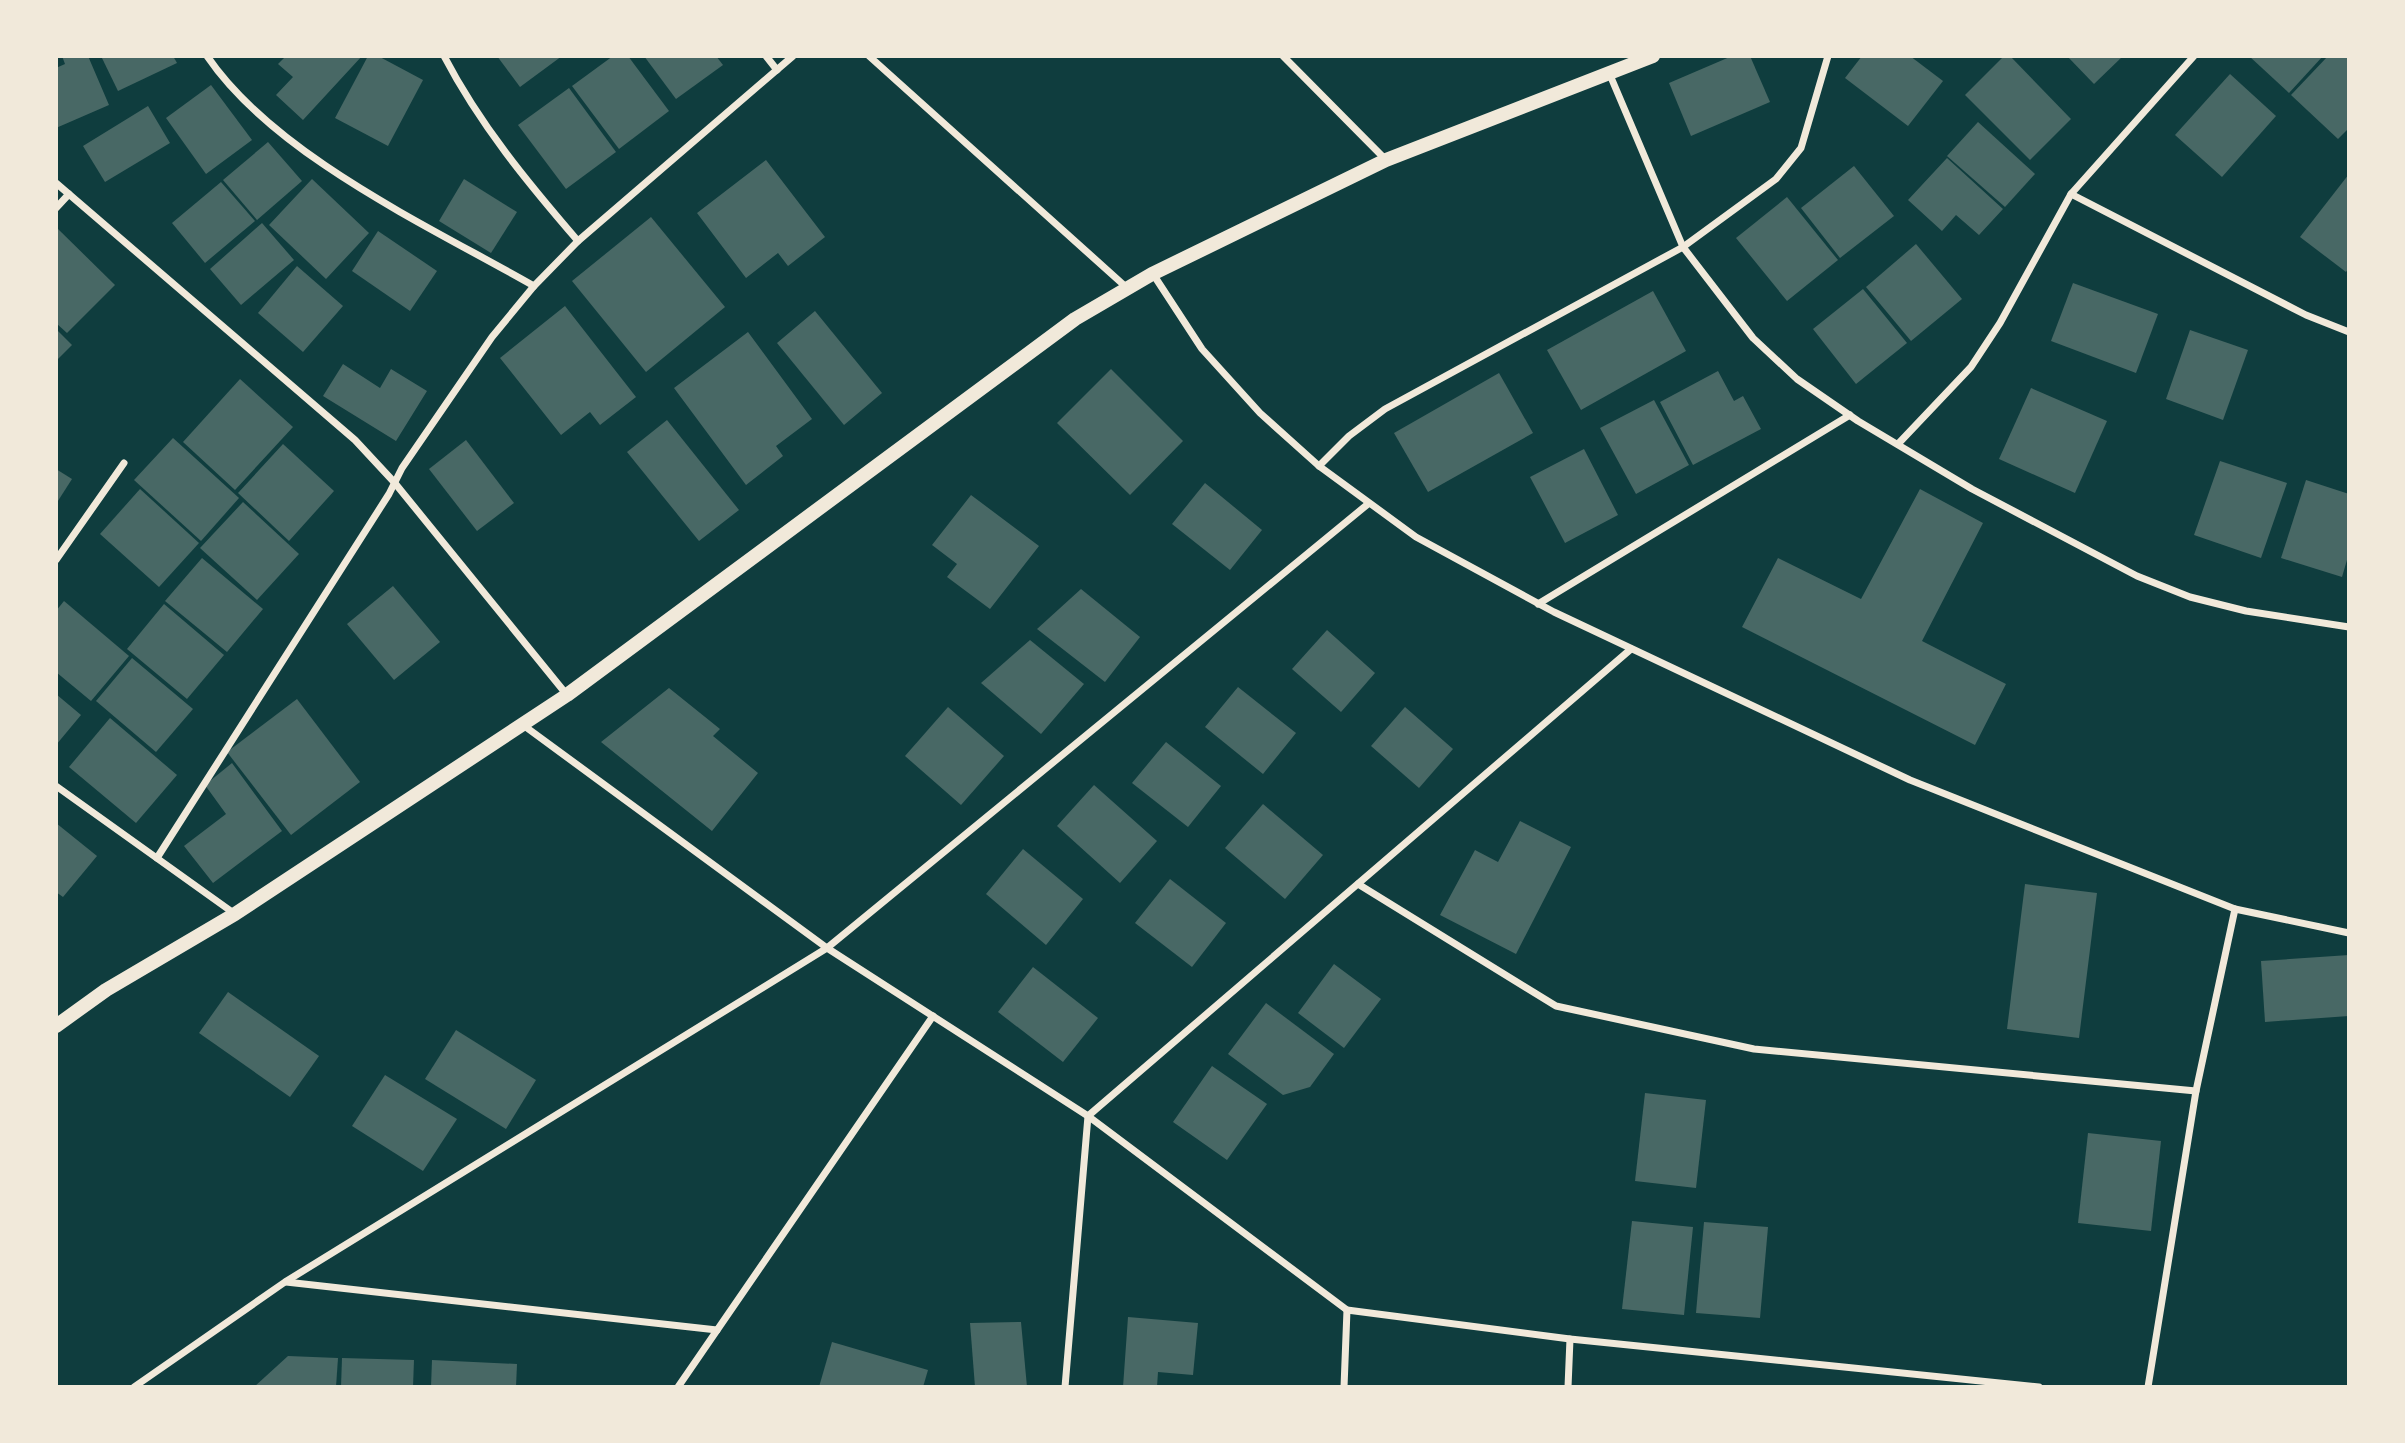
<svg xmlns="http://www.w3.org/2000/svg" width="2405" height="1443" font-family="Rubik,sans-serif">
  <style>
    .building { fill: #486865 }
    .lines { fill: none; stroke-linecap: round; stroke-linejoin: round }
    .minor { stroke: #f1e9da; stroke-width: 7 }
    .secondary { stroke: #f1e9da; stroke-width: 14 }
  </style>
  <rect width="100%" height="100%" fill="#0f3d3e"/>
  <g class="building">
    <path d="M62,56H88L109,105L56,128V68L65,64Z"/>
    <path d="M101,56H173L177,63L118,91Z"/>
    <path d="M286,56H362L303,120L276,95L293,77L278,64Z"/>
    <path d="M368,56H378L423,80L388,146L335,118Z"/>
    <path d="M497,56H562L520,87Z"/>
    <path d="M613,56H628L669,111L619,149L572,86Z"/>
    <path d="M644,56H716L723,65L676,99Z"/>
    <path d="M1732,56H1750L1770,102L1691,136L1669,83Z"/>
    <path d="M1862,56H1910L1943,81L1908,126L1845,78Z"/>
    <path d="M2004,56H2010L2071,119L2030,160L1965,95Z"/>
    <path d="M2067,56H2123L2094,84Z"/>
    <path d="M2249,56H2323L2289,93Z"/>
    <path d="M2328,56H2349V128L2338,139L2291,95Z"/>
    <path d="M2230,74L2276,116L2222,177L2175,135Z"/>
    <path d="M211,85L252,140L206,174L166,118Z"/>
    <path d="M569,88L616,152L566,189L518,125Z"/>
    <path d="M148,106L170,143L105,182L83,146Z"/>
    <path d="M1978,122L2035,174L2005,207L1947,156Z"/>
    <path d="M268,142L302,181L257,220L223,180Z"/>
    <path d="M1947,158L2003,209L1979,235L1956,215L1942,231L1908,200Z"/>
    <path d="M766,160L825,237L788,266L778,253L746,278L697,213Z"/>
    <path d="M1854,166L1894,216L1840,258L1801,208Z"/>
    <path d="M2349,174V267L2346,272L2300,237Z"/>
    <path d="M312,179L369,233L326,279L269,225Z"/>
    <path d="M464,179L517,212L491,253L439,221Z"/>
    <path d="M221,182L255,221L205,263L172,223Z"/>
    <path d="M1787,197L1838,260L1787,301L1736,238Z"/>
    <path d="M651,217L725,307L646,372L572,281Z"/>
    <path d="M262,223L294,260L241,305L210,269Z"/>
    <path d="M56,227L115,285L67,333L56,323Z"/>
    <path d="M378,231L437,271L410,311L352,271Z"/>
    <path d="M1916,244L1962,299L1911,341L1866,287Z"/>
    <path d="M297,266L343,306L303,352L258,313Z"/>
    <path d="M2073,283L2158,314L2136,373L2051,341Z"/>
    <path d="M1863,289L1907,343L1856,384L1813,329Z"/>
    <path d="M1653,291L1686,351L1581,410L1547,350Z"/>
    <path d="M565,306L636,397L600,425L590,412L561,435L500,358Z"/>
    <path d="M815,311L882,393L844,425L777,343Z"/>
    <path d="M56,329L72,345L56,361Z"/>
    <path d="M2190,330L2248,350L2223,420L2166,399Z"/>
    <path d="M748,332L812,419L776,446L783,456L746,485L674,388Z"/>
    <path d="M343,364L380,388L391,369L427,391L396,441L323,396Z"/>
    <path d="M1111,369L1183,441L1130,495L1057,423Z"/>
    <path d="M1718,371L1734,401L1743,396L1761,429L1693,465L1660,402Z"/>
    <path d="M1499,373L1533,433L1428,492L1394,433Z"/>
    <path d="M240,379L293,427L235,490L183,442Z"/>
    <path d="M2031,388L2107,421L2075,493L1999,459Z"/>
    <path d="M1654,400L1689,465L1636,494L1600,428Z"/>
    <path d="M667,420L739,510L699,541L627,452Z"/>
    <path d="M173,438L239,498L201,541L134,480Z"/>
    <path d="M466,440L514,503L477,531L429,469Z"/>
    <path d="M283,444L334,491L289,541L238,493Z"/>
    <path d="M1584,449L1618,515L1565,543L1530,477Z"/>
    <path d="M2220,461L2287,483L2261,558L2194,535Z"/>
    <path d="M56,469L72,479L56,504Z"/>
    <path d="M2306,480L2349,494V553L2342,577L2281,558Z"/>
    <path d="M1205,483L1262,530L1230,570L1172,524Z"/>
    <path d="M140,489L199,543L159,587L100,534Z"/>
    <path d="M1920,489L1983,523L1922,641L2006,684L1975,745L1742,627L1778,558L1861,599Z"/>
    <path d="M971,495L1039,546L990,609L947,577L957,564L932,545Z"/>
    <path d="M243,502L299,554L257,600L200,548Z"/>
    <path d="M202,558L263,609L227,652L165,601Z"/>
    <path d="M393,586L440,642L394,680L347,624Z"/>
    <path d="M1081,589L1140,637L1105,682L1037,629Z"/>
    <path d="M64,601L129,656L91,701L56,672V611Z"/>
    <path d="M164,604L224,655L187,699L127,649Z"/>
    <path d="M1327,630L1375,673L1341,712L1292,669Z"/>
    <path d="M1030,640L1084,684L1041,734L981,683Z"/>
    <path d="M132,658L193,709L156,752L96,701Z"/>
    <path d="M1238,687L1296,733L1263,774L1205,727Z"/>
    <path d="M669,688L720,729L713,736L758,773L712,831L601,742Z"/>
    <path d="M56,694L81,715L56,745Z"/>
    <path d="M297,699L360,782L291,835L227,752Z"/>
    <path d="M948,707L1004,756L961,805L905,756Z"/>
    <path d="M1405,707L1453,749L1419,788L1371,746Z"/>
    <path d="M110,718L177,775L136,823L69,767Z"/>
    <path d="M1166,742L1221,786L1188,827L1132,783Z"/>
    <path d="M232,763L282,831L213,883L184,846L226,814L205,785Z"/>
    <path d="M1094,785L1157,841L1120,883L1057,826Z"/>
    <path d="M1263,804L1323,855L1285,899L1225,848Z"/>
    <path d="M1520,821L1571,847L1516,954L1440,915L1475,850L1498,862Z"/>
    <path d="M56,823L97,856L63,897L56,892Z"/>
    <path d="M1023,849L1083,899L1046,945L986,894Z"/>
    <path d="M1170,879L1226,923L1192,967L1135,923Z"/>
    <path d="M2025,884L2097,893L2079,1038L2007,1029Z"/>
    <path d="M2349,955V1016L2265,1022L2261,961Z"/>
    <path d="M1334,964L1381,999L1344,1048L1298,1013Z"/>
    <path d="M1033,967L1098,1018L1063,1062L998,1012Z"/>
    <path d="M228,992L319,1056L290,1097L199,1033Z"/>
    <path d="M1266,1003L1334,1054L1310,1087L1283,1095L1228,1054Z"/>
    <path d="M456,1030L536,1080L506,1129L425,1079Z"/>
    <path d="M1212,1066L1267,1104L1227,1160L1173,1122Z"/>
    <path d="M385,1075L457,1119L423,1171L352,1126Z"/>
    <path d="M1645,1093L1706,1100L1696,1188L1635,1181Z"/>
    <path d="M2088,1133L2161,1141L2151,1231L2078,1223Z"/>
    <path d="M1632,1221L1693,1227L1684,1315L1622,1309Z"/>
    <path d="M1704,1222L1768,1227L1760,1318L1696,1313Z"/>
    <path d="M1128,1317L1198,1323L1193,1375L1158,1372L1157,1387H1123Z"/>
    <path d="M1021,1322L1027,1387H975L970,1323Z"/>
    <path d="M832,1342L928,1370L923,1387H819Z"/>
    <path d="M288,1356L338,1358L336,1387H254Z"/>
    <path d="M342,1358L414,1360L413,1387H341Z"/>
    <path d="M432,1360L517,1364L516,1387H431Z"/>
  </g>
  <g class="lines">
    <g class="minor">
      <path d="M207,56C275,156 429,226 534,286"/>
      <path d="M444,56C480,125 528,183 578,241"/>
      <path d="M766,56L777,70"/>
      <path d="M869,56L1126,287"/>
      <path d="M1283,56L1386,160"/>
      <path d="M1610,75L1683,247L1753,338L1797,379L1858,421L1972,489L2137,576L2190,597L2246,611L2349,627"/>
      <path d="M56,183L355,440L394,482L567,695"/>
      <path d="M2071,194L2306,315L2349,332"/>
      <path d="M56,208L69,194"/>
      <path d="M1153,274L1202,349L1260,413L1319,466L1416,537L1554,612L1910,780L2235,909L2349,933"/>
      <path d="M1898,444L1971,367L2000,323L2071,194L2194,56"/>
      <path d="M1319,466L1349,436L1385,409L1683,247L1776,179L1801,148L1828,56"/>
      <path d="M56,560L124,463"/>
      <path d="M1538,604L1850,415"/>
      <path d="M523,725L827,948L1088,1116L1347,1310L1570,1339L2039,1387"/>
      <path d="M56,786L235,914"/>
      <path d="M157,858L389,494L402,468L492,337L534,286L578,241L793,56"/>
      <path d="M1358,884L1556,1006L1754,1049L2196,1091"/>
      <path d="M286,1282L717,1330"/>
      <path d="M134,1387L285,1282L827,948L1368,504"/>
      <path d="M678,1387L933,1016"/>
      <path d="M1065,1387L1088,1116L1631,649"/>
      <path d="M1344,1387L1347,1310"/>
      <path d="M1568,1387L1570,1339"/>
      <path d="M2148,1387L2196,1091L2235,909"/>
    </g>
    <path class="secondary" d="M56,1026L106,990L235,914L567,695L1075,319L1152,274L1386,160L1653,56"/>
  </g>
  <rect width="2405" height="1443" fill="none" stroke="#f1e9da" stroke-width="116"/>
</svg>
